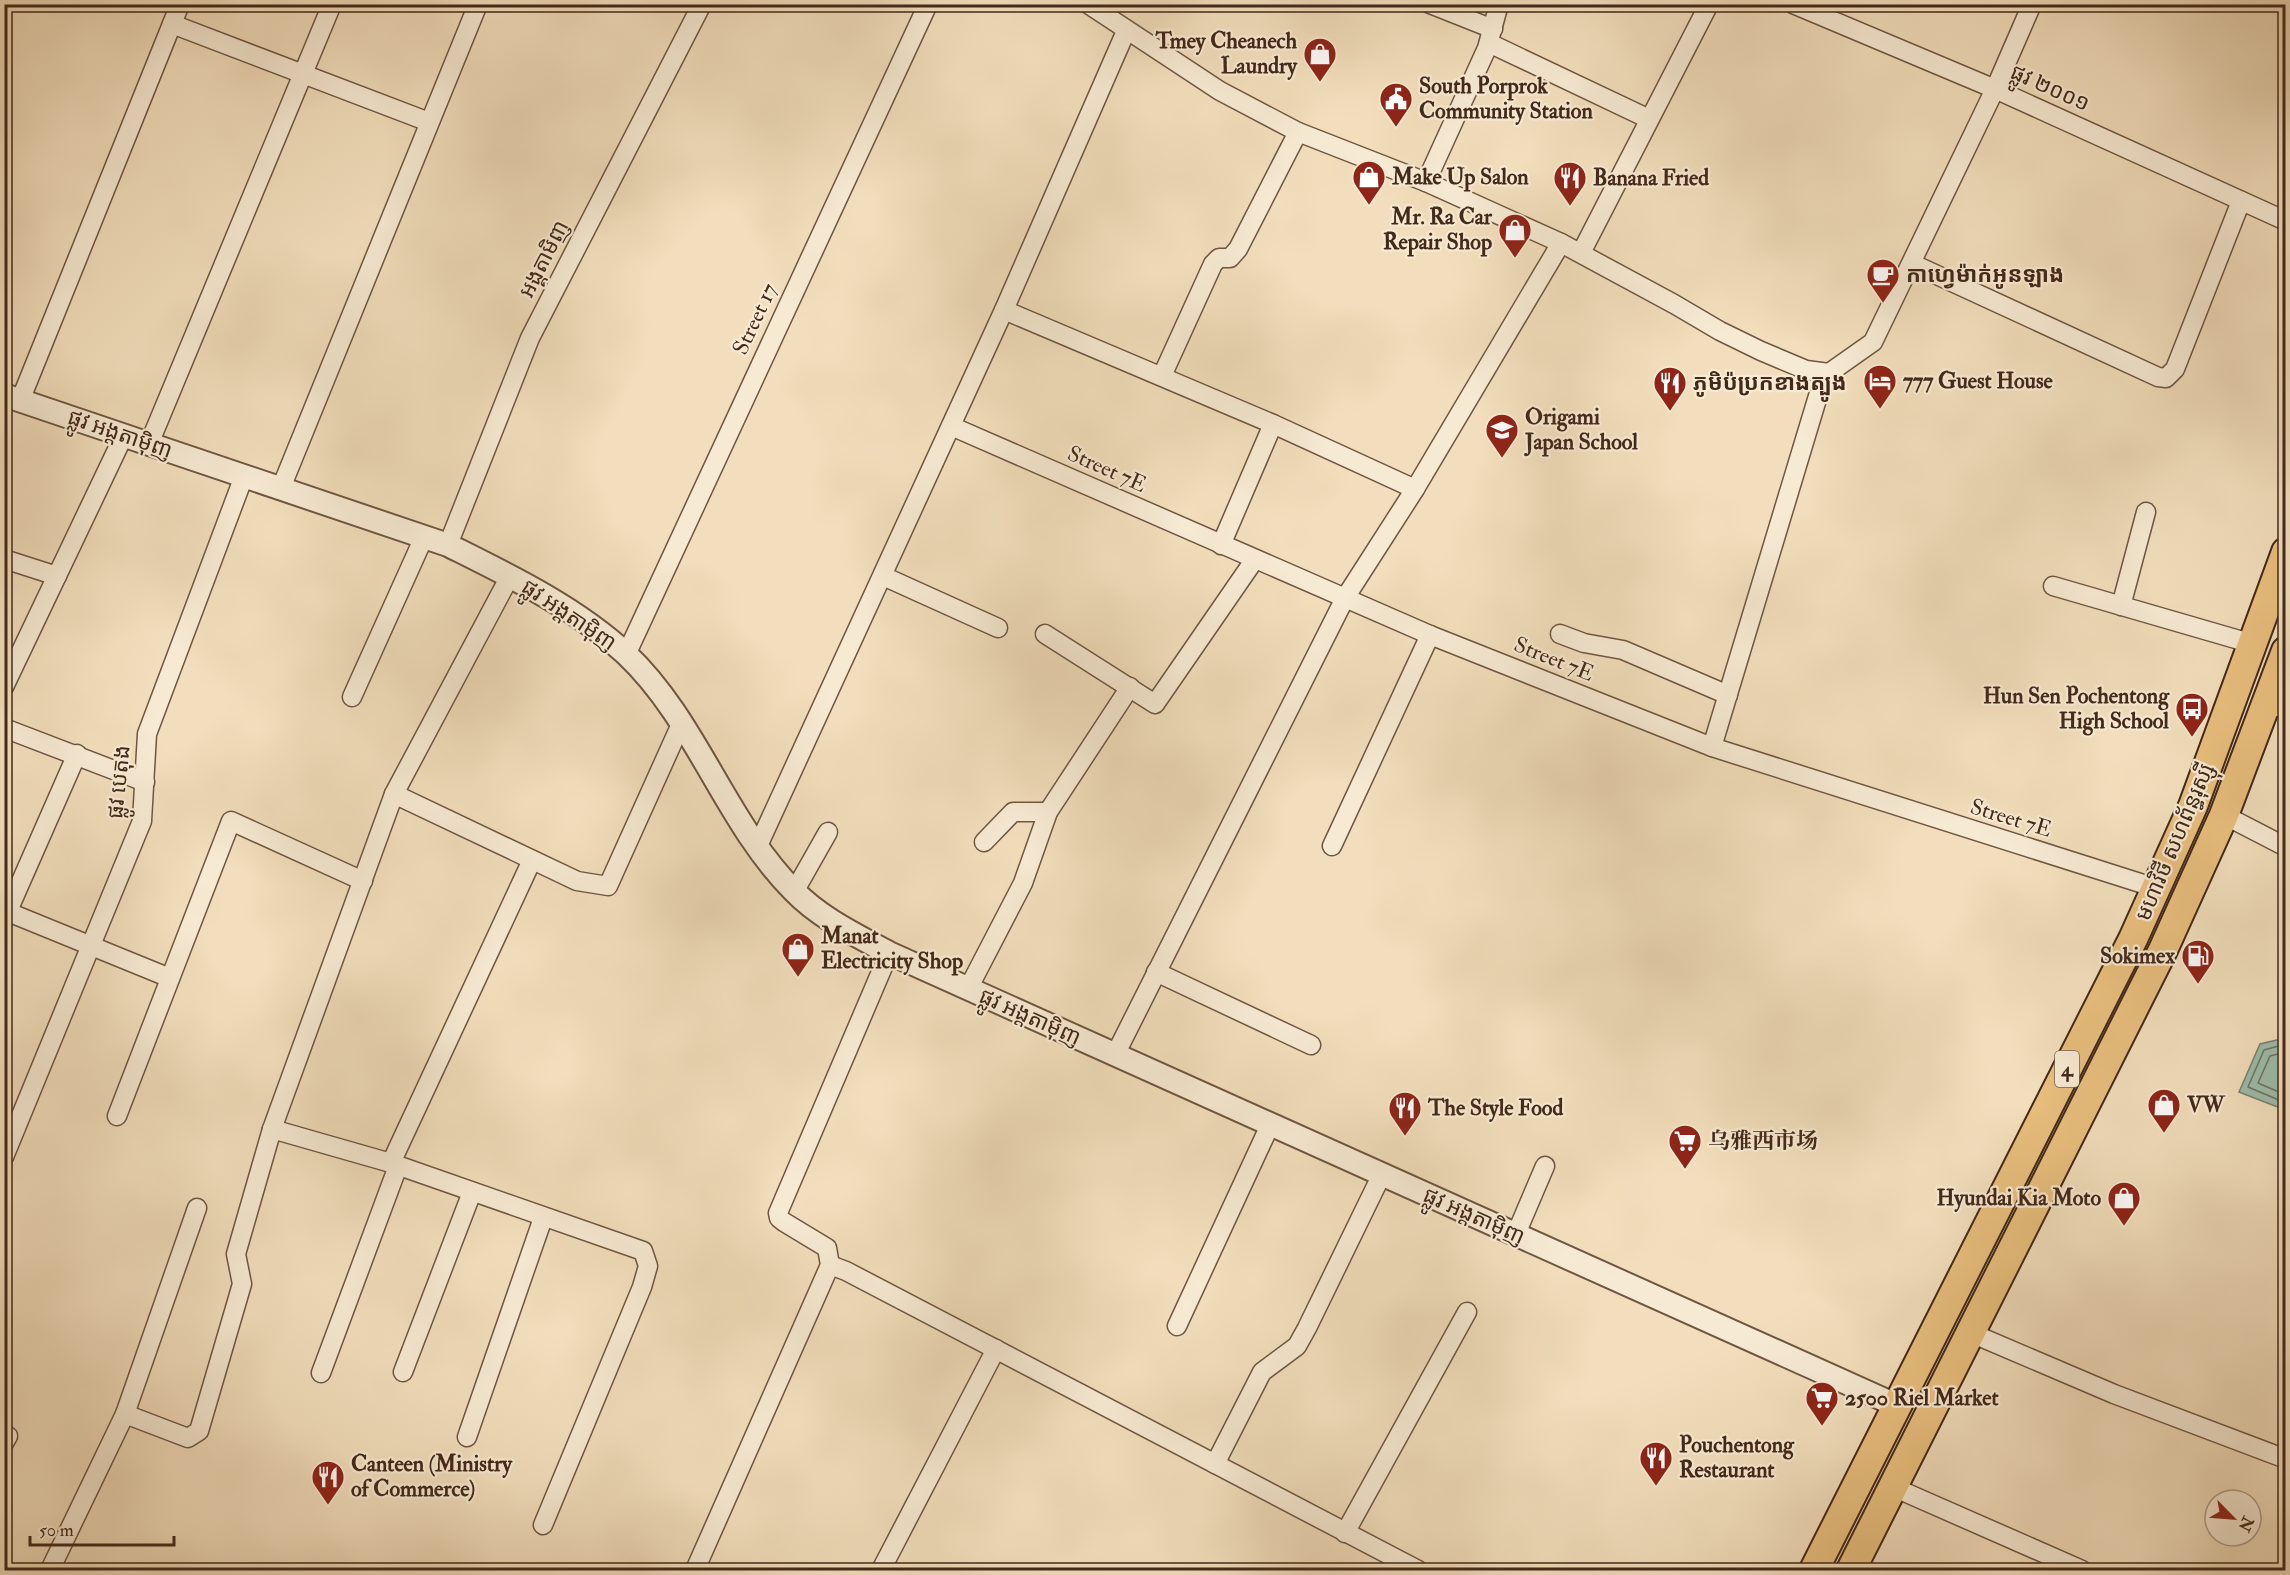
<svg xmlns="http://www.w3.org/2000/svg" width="2290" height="1575" font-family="'IM FELL Double Pica','Noto Serif SC','Noto Sans Khmer',serif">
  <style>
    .water { fill: #9cbdaa; stroke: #788270; stroke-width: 1.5 }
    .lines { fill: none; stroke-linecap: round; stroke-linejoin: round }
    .shore { stroke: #707362; stroke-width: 1.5 }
    .minor-casing { stroke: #6f5642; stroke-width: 21 }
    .tertiary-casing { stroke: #6f5642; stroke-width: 26 }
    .trunk-casing { stroke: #43291a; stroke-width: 32 }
    .minor { stroke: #f7ead3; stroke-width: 18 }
    .tertiary { stroke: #f7ead3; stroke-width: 22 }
    .trunk { stroke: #e9bf7e; stroke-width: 28 }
    .labels { text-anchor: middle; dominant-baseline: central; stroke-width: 4.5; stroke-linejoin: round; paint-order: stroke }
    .shield { fill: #f7ead3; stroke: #796352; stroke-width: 1.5 }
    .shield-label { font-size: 21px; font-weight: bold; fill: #43291a }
    .poi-label { font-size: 22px; font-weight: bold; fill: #43291a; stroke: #f7ead3; text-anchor: start }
    .street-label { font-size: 22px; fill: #43291a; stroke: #f7ead3 }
  </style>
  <rect width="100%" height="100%" fill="#f2debc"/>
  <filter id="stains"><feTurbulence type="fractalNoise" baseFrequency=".00333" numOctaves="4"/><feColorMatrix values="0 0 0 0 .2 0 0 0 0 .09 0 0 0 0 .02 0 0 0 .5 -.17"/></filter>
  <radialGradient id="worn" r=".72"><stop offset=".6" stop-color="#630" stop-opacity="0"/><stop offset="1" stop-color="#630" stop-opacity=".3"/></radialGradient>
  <path class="water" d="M2285,1038H2286L2285,1110L2239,1092L2260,1044Z"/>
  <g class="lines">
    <g class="shore">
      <path d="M2286,1044L2264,1050L2248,1087L2286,1103"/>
      <path d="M2286,1052L2270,1056L2258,1083L2286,1095"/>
    </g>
    <g class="minor-casing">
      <g id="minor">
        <path d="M1088,4L1220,91L1298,132L1426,182L1561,243L1674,304L1720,331L1761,351L1806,370L1829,373"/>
        <path d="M1430,4L1493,29"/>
        <path d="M1793,4L1995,89L2286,221"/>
        <path d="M172,24L429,122"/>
        <path d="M1489,43L1649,119"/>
        <path d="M1426,182L1487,48L1499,4"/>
        <path d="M1581,253L1709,4"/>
        <path d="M1913,264L2158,377L2166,378L2175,369L2241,201"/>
        <path d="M1004,310L1273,424L1415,489"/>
        <path d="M1162,376L1213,264L1219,258H1230L1238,249L1298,132"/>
        <path d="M20,401L180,4"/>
        <path d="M951,426L1430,635L1712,747L2156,888"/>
        <path d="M149,444L332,4"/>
        <path d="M281,488L478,4"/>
        <path d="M448,545L530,338L702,4"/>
        <path d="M1221,545L1273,424"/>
        <path d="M4,559L57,576"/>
        <path d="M883,576L998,628"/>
        <path d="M2053,586L2253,644"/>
        <path d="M2121,606L2146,512"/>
        <path d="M1045,634L1155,704L1255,559"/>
        <path d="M1560,634L1584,643L1623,650L1728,695"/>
        <path d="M626,655L928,4"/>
        <path d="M4,687L124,435"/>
        <path d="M352,697L424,537"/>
        <path d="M2267,702L2286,710"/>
        <path d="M4,728L145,782"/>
        <path d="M1712,747L1818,396L1829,373L1873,342L1995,89L2032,4"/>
        <path d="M394,794L577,881L608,886L681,724"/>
        <path d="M2224,815L2286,847"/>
        <path d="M984,842L1013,812H1048"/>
        <path d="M1332,846L1430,635"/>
        <path d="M757,848L1004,310L1126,31"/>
        <path d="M794,892L828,832"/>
        <path d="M8,912L170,978"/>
        <path d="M4,920L77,754"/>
        <path d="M1156,972L1311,1045"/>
        <path d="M968,989L1023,883L1048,812L1130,687"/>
        <path d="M1115,1055L1345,598L1415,489L1561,243"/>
        <path d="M117,1116L231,821L363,881"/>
        <path d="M272,1129L391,1163L643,1251L648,1266L642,1287L543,1525"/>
        <path d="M4,1157L142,821L147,734L244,476"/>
        <path d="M391,1163L532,860"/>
        <path d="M1516,1234L1545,1166"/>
        <path d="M830,1265L846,1271L1418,1570"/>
        <path d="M1177,1326L1270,1125"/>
        <path d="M1971,1333L2114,1394L2286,1459"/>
        <path d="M403,1372L472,1192"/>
        <path d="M321,1373L398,1166"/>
        <path d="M125,1414L188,1438L199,1431L242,1284L236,1254L272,1129L394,794L510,576"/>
        <path d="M467,1437L543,1218"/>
        <path d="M4,1443L8,1436"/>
        <path d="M1215,1464L1262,1372L1297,1346L1307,1328L1382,1174"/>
        <path d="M1893,1487L2082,1570"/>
        <path d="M1345,1533L1467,1312"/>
        <path d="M50,1570L125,1414L197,1208"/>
        <path d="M695,1570L830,1265L827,1248L784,1222L779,1218L778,1213L889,953"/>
        <path d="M881,1570L996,1349"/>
      </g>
    </g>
    <g class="tertiary-casing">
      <path id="tertiary" d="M4,395L448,545C510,576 575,607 626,654C697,721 725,822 794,891C820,918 856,935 889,953L1898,1406"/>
    </g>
    <g class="trunk-casing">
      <g id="trunk">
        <path d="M1814,1570L2133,939L2193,806L2286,552"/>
        <path d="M1851,1570L2163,950L2224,815L2286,651"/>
      </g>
    </g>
    <use href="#minor" class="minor"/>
    <use href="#tertiary" class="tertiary"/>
    <use href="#trunk" class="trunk"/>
  </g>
  <defs>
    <g id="shop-pin" transform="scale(1.725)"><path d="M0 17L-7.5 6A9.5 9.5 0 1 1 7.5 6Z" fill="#8f2418" stroke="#f7ead3"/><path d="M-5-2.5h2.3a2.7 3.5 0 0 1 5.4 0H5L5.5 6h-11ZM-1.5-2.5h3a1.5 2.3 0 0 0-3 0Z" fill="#fff"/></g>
    <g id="civic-pin" transform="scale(1.725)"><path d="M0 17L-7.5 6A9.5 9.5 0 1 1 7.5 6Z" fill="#8f2418" stroke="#f7ead3"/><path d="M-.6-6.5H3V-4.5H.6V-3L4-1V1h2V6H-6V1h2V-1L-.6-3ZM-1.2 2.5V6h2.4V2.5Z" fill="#fff"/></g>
    <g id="restaurant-pin" transform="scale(1.725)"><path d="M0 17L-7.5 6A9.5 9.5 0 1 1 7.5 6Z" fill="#8f2418" stroke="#f7ead3"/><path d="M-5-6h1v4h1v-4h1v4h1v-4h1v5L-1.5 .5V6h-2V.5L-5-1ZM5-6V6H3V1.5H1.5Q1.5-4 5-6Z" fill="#fff"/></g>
    <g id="cafe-pin" transform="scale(1.725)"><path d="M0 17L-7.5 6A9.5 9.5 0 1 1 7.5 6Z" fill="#8f2418" stroke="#f7ead3"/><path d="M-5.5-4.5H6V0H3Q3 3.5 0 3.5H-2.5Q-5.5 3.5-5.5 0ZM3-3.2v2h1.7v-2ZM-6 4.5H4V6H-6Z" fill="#fff"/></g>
    <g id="hotel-pin" transform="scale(1.725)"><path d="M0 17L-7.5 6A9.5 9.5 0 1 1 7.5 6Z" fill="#8f2418" stroke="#f7ead3"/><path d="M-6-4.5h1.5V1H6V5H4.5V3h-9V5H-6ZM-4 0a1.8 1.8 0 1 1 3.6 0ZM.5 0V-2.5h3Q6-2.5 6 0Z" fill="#fff"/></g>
    <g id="school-pin" transform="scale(1.725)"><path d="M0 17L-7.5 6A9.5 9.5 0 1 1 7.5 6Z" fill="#8f2418" stroke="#f7ead3"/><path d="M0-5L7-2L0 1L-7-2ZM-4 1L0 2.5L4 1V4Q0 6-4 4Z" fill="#fff"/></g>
    <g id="bus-pin" transform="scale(1.725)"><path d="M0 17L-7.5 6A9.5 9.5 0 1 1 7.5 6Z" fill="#8f2418" stroke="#f7ead3"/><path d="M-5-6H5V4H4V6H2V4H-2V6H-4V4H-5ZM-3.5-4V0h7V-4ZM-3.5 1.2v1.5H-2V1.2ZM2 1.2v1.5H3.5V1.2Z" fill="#fff"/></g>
    <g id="fuel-pin" transform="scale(1.725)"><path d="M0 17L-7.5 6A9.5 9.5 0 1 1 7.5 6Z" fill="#8f2418" stroke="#f7ead3"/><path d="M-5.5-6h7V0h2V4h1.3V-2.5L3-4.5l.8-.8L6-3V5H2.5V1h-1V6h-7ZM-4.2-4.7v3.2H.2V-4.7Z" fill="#fff"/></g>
    <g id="supermarket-pin" transform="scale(1.725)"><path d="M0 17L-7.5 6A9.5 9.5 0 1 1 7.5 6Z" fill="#8f2418" stroke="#f7ead3"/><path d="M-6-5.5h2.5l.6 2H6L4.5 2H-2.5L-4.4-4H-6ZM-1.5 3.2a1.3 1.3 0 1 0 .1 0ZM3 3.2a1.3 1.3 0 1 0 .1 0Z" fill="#fff"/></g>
  </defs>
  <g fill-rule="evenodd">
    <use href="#shop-pin" x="1320" y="54"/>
    <use href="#civic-pin" x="1396" y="99"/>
    <use href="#shop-pin" x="1369" y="177"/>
    <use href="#restaurant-pin" x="1570" y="178"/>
    <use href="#shop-pin" x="1515" y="230"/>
    <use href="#cafe-pin" x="1883" y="275"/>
    <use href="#hotel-pin" x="1880" y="381"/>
    <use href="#restaurant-pin" x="1670" y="383"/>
    <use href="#school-pin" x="1502" y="430"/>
    <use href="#bus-pin" x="2192" y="709"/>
    <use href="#shop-pin" x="798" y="949"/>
    <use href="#fuel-pin" x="2198" y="956"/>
    <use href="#shop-pin" x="2164" y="1105"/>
    <use href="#restaurant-pin" x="1405" y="1108"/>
    <use href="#supermarket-pin" x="1685" y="1141"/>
    <use href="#shop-pin" x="2124" y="1198"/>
    <use href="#supermarket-pin" x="1822" y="1398"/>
    <use href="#restaurant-pin" x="1656" y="1458"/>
    <use href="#restaurant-pin" x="328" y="1477"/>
  </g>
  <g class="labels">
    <rect class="shield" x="2055" y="1051" width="24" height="36" rx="4.5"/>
    <g class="shield-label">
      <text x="2067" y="1069">4</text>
    </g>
    <g class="poi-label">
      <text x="1297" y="41" text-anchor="end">Tmey Cheanech<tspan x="1297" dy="25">Laundry</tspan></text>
      <text x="1419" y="86">South Porprok<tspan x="1419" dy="25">Community Station</tspan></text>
      <text x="1392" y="177">Make Up Salon</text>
      <text x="1593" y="178">Banana Fried</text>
      <text x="1492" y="217" text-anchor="end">Mr. Ra Car<tspan x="1492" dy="25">Repair Shop</tspan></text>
      <text x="1906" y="275">កាហ្វេម៉ាក់អូនឡាង</text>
      <text x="1903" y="381">777 Guest House</text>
      <text x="1693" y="383">ភូមិប៉ប្រកខាងត្បូង</text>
      <text x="1525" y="417">Origami<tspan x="1525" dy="25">Japan School</tspan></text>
      <text x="2169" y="696" text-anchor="end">Hun Sen Pochentong<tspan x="2169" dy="25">High School</tspan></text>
      <text x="821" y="936">Manat<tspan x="821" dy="25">Electricity Shop</tspan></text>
      <text x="2175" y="956" text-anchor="end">Sokimex</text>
      <text x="2187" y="1105">VW</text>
      <text x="1428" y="1108">The Style Food</text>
      <text x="1708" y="1141">乌雅西市场</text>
      <text x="2101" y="1198" text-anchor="end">Hyundai Kia Moto</text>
      <text x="1845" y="1398">2500 Riel Market</text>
      <text x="1679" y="1445">Pouchentong<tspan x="1679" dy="25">Restaurant</tspan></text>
      <text x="351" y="1464">Canteen (Ministry<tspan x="351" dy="25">of Commerce)</tspan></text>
    </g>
    <g class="street-label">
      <text transform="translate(2050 88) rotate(24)">ផ្លូវ ២០០១</text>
      <text transform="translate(544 259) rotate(-63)">អង្គតាមិញ</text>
      <text transform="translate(755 319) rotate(-65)">Street 17</text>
      <text transform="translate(120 434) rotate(19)">ផ្លូវ អង្តតាម៉ិញ</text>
      <text transform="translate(1107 469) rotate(24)">Street 7E</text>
      <text transform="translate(569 615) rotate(34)">ផ្លូវ អង្តតាម៉ិញ</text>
      <text transform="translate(1554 659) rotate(22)">Street 7E</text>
      <text transform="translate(119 782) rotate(-84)">ផ្លូវ បេតុង</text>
      <text transform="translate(2011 818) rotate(17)">Street 7E</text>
      <text transform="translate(2175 842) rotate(-67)">មហាវិថី សហព័ន្ធរុស្ស៊ី</text>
      <text transform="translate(1030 1017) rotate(24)">ផ្លូវ អង្តតាម៉ិញ</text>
      <text transform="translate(1474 1216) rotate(24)">ផ្លូវ អង្តតាម៉ិញ</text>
    </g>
  </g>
  <rect width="2290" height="1575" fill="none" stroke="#f2debc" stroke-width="24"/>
  <rect x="6" y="6" width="2278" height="1563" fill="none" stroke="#43291a" stroke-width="3"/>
  <rect x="12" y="12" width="2266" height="1551" fill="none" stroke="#43291a" stroke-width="1.5"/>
  <g transform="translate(2233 1518) rotate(115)"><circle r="28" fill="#f7ead3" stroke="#af9d89" stroke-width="1.5"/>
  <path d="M0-4.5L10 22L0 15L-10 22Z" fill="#8f2418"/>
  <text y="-9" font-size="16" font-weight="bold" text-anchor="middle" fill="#43291a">N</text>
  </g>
  <path d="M30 1536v9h144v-9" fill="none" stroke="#43291a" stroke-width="3"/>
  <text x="39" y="1536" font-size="18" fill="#43291a" stroke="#f7ead3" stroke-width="4.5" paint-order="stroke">50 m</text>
  <rect width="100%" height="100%" filter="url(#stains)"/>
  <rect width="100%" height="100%" fill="url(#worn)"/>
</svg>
